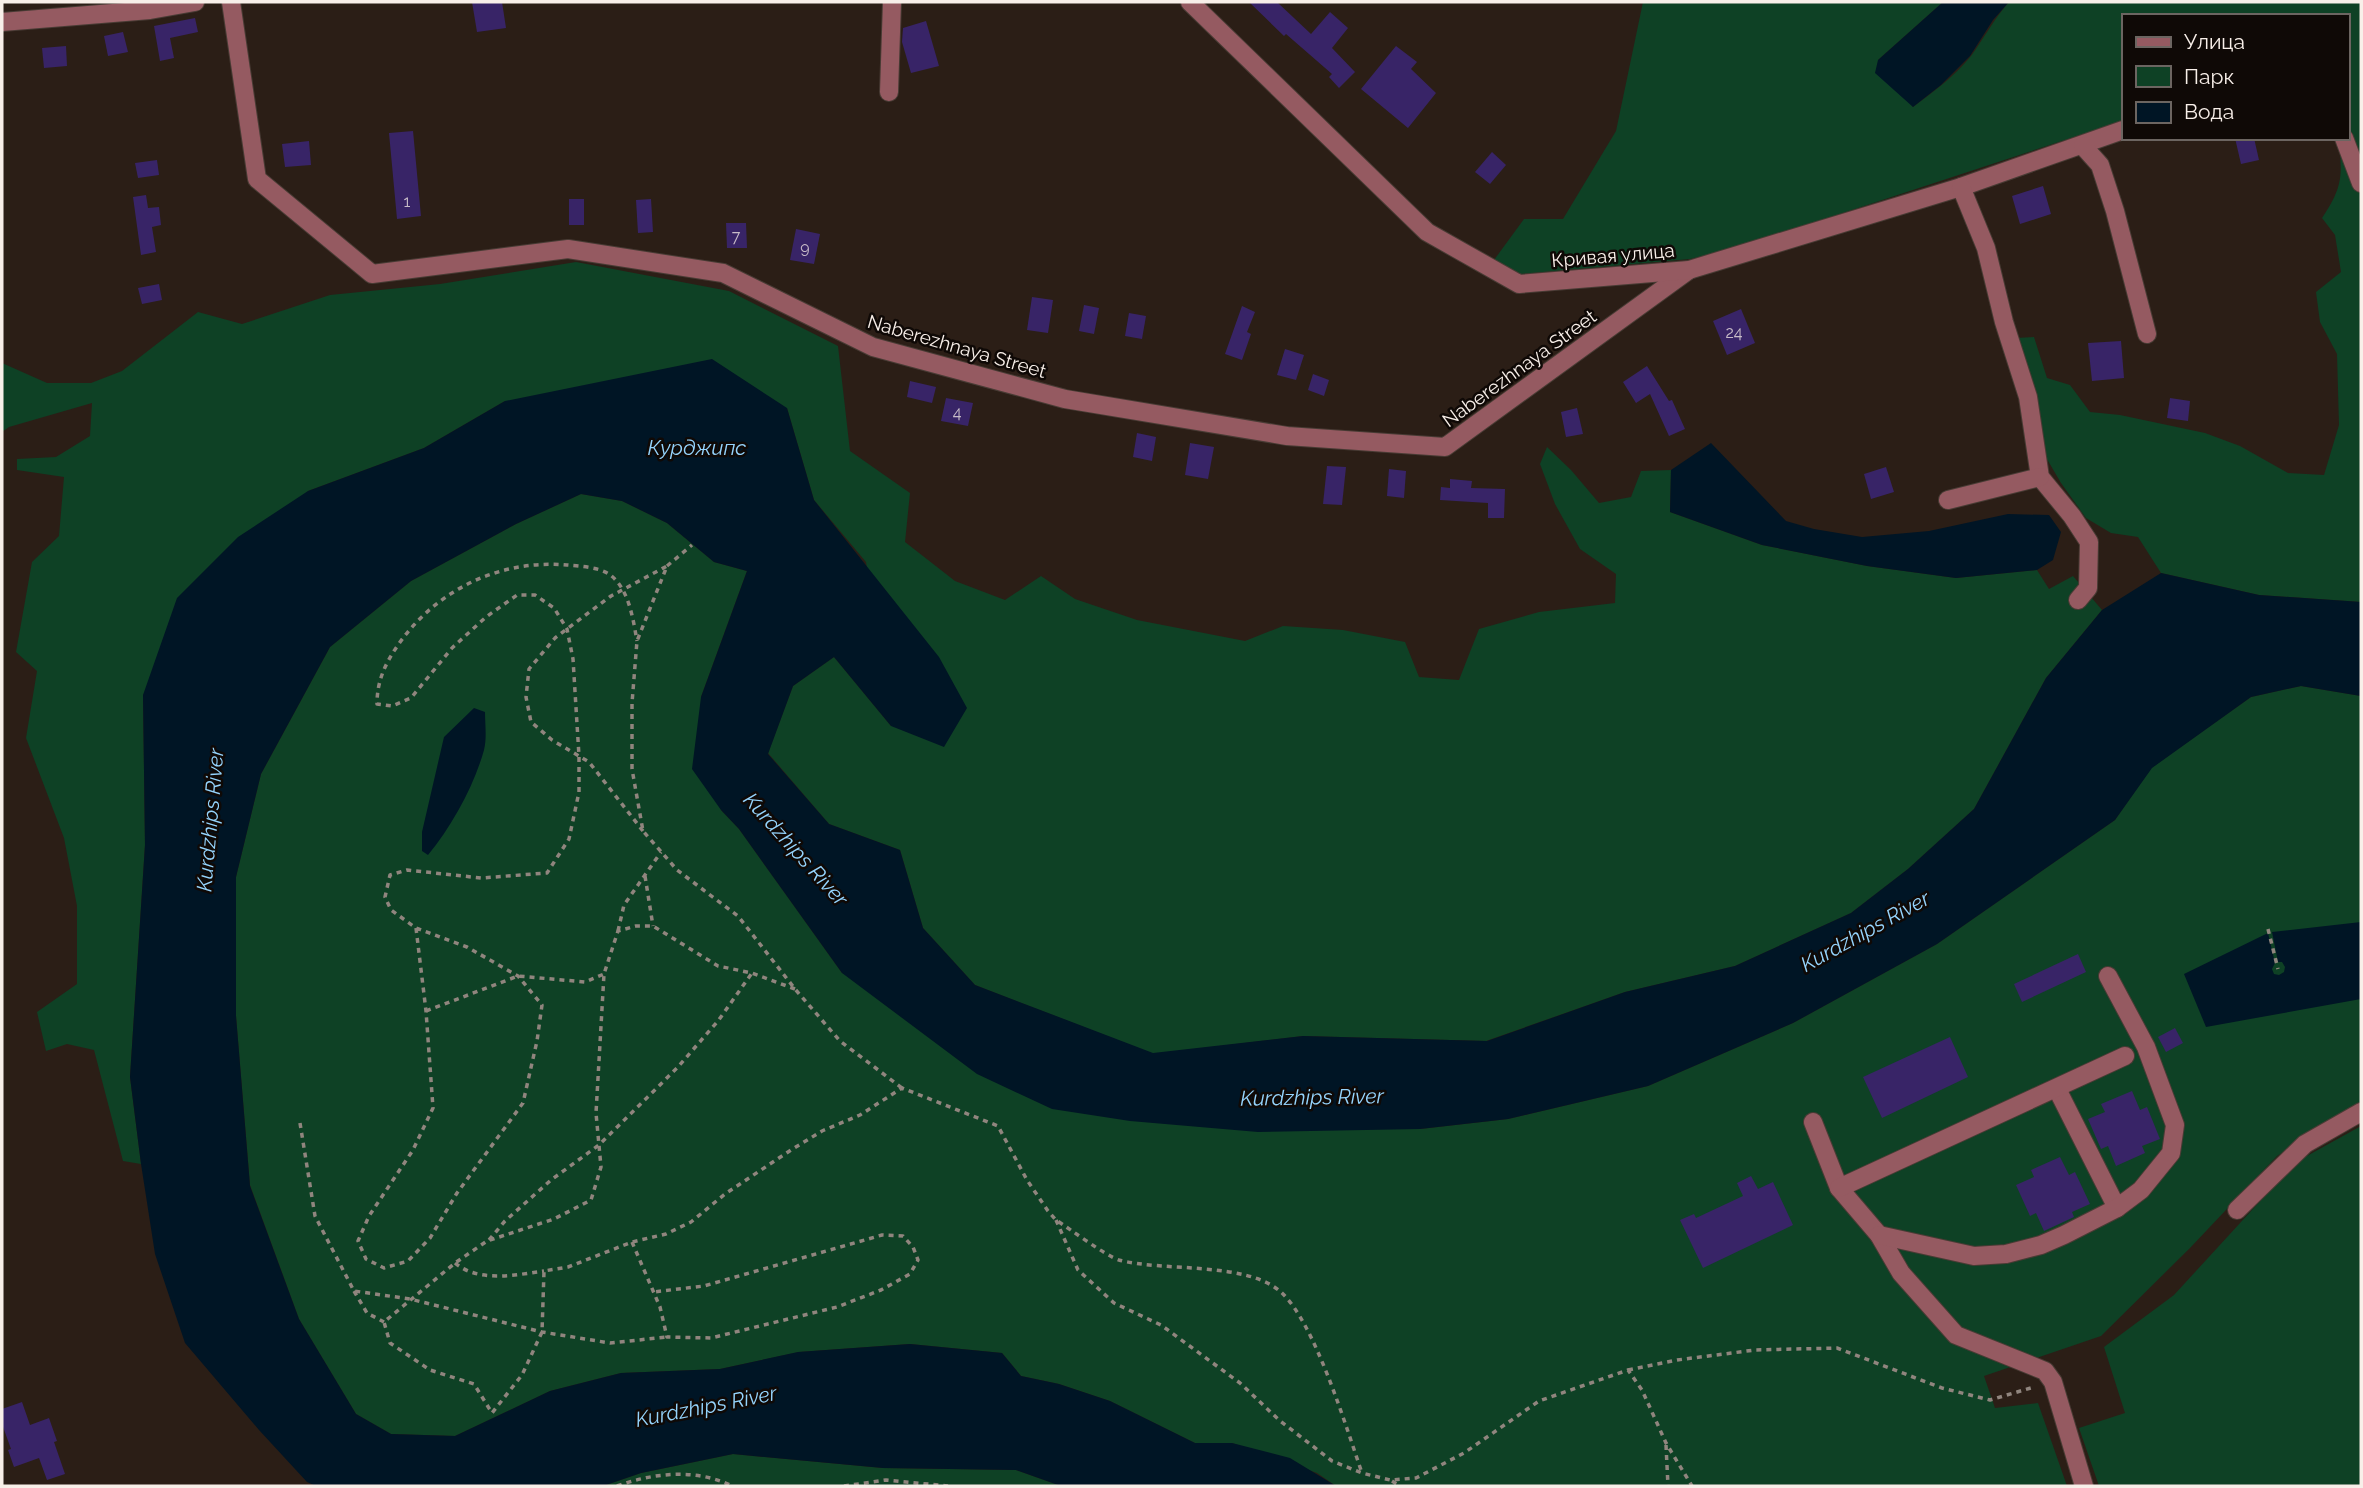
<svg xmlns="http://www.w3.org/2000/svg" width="2363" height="1488" font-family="Raleway,sans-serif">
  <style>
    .green { fill: #0e4125 }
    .water { fill: #001525 }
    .building { fill: #382467 }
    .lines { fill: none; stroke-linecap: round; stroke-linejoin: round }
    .minor-casing { stroke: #483b34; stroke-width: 20 }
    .path { stroke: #90857e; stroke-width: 3.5; stroke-dasharray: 5 5; stroke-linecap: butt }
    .minor { stroke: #955a61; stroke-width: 18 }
    .labels { text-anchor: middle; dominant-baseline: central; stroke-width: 5; stroke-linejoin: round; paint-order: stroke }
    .number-label { font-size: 16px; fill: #c8bcc8 }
    .street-label { font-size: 19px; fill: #f8efe9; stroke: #0f0906 }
    .water-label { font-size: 21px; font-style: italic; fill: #95d4fd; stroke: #0f0906 }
  </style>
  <rect width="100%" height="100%" fill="#2b1e16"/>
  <g class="green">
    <path d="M1643,2H1943L1878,60L1913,107C1933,92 1955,76 1971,56C1984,38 1994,19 2009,2H2361V602L2259,595L2161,573L2138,537L2111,533L2086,518L2061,483L2044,454L2016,338L2034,337L2047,378L2070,385L2090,412L2120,415L2205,433L2240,446L2288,473L2324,475L2339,425L2337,354L2320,322L2316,292L2341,272L2335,235L2322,218C2343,187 2343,174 2338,138H2347V16H2123V121L1739,247L1690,259L1521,274L1494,260L1524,219H1563L1616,131Z"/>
    <path d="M576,262L729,291L838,346L850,451L910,493L905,542L955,581L1005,600L1041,576L1075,599L1137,620L1245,641L1283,626L1343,630L1405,642L1419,677L1459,680L1479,629L1539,612L1615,603L1616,574L1580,549L1555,504L1540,464L1547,447L1571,470L1599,503L1631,497L1641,471L1671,470L1670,512L1762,545L1867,566L1956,578L2037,570L2049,589L2073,576L2102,610L2046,678L1974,809L1908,869L1851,913L1735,966L1625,992L1486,1041L1303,1036L1153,1054L975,985L923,928L900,850L829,824L768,753L793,686L834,657L891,726L866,562L814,500L787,408L505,401L424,448L308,491L143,695L145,845L130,1077L141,1164L123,1161L94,1050L67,1044L46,1051L37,1012L77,984V906L64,838L26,738L37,671L16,652L32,562L59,536L64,477L17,470V459L56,457L90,436L92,403L9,427L2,432V363L47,383H91L122,371L198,312L242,324L330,295L440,284Z"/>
    <path d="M581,494L622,501L667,523L714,562L747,571L701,697L721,810L739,829L842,973L1420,1129L1508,1119L1648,1086L1793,1023L1937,944L2115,820L2151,768L2251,697L2301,686L2361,696V1103L2277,1156L2190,1248L2101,1336L1984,1376L1995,1408L2038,1403L2067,1486H1336L1317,1473L1232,1443H1195L1110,1401L1059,1384L1021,1376L1002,1353L910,1344L799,1352L720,1369L621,1373L550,1391L455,1436L391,1434L356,1414L299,1319L250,1185L236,1016V877L261,774L330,647L411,581L516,524Z"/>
    <path d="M2361,1126V1486H2099L2079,1428L2125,1413L2104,1347L2174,1295L2296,1162Z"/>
    <path d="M733,1454L883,1468L1016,1470L1061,1486H603L641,1473Z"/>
  </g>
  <g class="water">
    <path d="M1943,2H2009L1993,20L1970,56L1941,85L1913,107L1875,73L1878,60Z"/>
    <path d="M712,359L787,408L814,500L939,657L967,708L944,747L891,726L834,657L793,686L768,754L829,824L900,850L923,928L975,985L1153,1053L1303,1036L1487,1041L1625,992L1735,966L1851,913L1908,869L1974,809L2046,678L2102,610L2161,573L2259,595L2361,602V696L2301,686L2251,697L2152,768L2115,820L1937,944L1793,1023L1648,1086L1508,1119L1420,1129L1258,1132L1130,1121L1052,1109L977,1074L842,973L739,829L721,810L692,769L701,697L747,571L714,562L667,523L622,501L581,494L516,524L411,581L330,647L261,774L236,877V1016L250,1186L299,1319L356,1414L391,1434L455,1436L550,1391L621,1373L720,1369L798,1352L910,1344L1002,1353L1021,1376L1059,1384L1110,1401L1195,1443H1232L1290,1458L1336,1486H1061L1016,1470L883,1468L733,1454L641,1473L603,1486H316L307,1482L259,1430L185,1343L155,1254L141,1164L130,1077L145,845L143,695L177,598L238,537L308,491L424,448L505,401Z"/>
    <path d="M1711,443L1786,521L1814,529L1862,537L1929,531L2008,514L2049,515L2061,532L2053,560L2037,570L1956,578L1867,566L1762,545L1670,512L1671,470Z"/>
    <path d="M474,708L485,712C485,724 487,738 484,750C474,786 452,826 428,855L422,851V832L444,737Z"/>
    <path d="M2361,922V999L2206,1027L2184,974L2268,933L2275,963L2272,969L2274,974L2279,975L2284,972L2285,967L2282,962H2278L2272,932Z"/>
  </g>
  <g class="building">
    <path d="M472,2H502L506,28L477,32Z"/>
    <path d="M1249,2H1277L1311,34L1330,12L1348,28L1332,48L1355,72L1339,88L1329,77L1332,74L1286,34L1284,36Z"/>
    <path d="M195,18L198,32L170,38L174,58L160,61L154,26Z"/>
    <path d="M926,21L939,66L911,73L902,42L903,28Z"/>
    <path d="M123,32L128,52L108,56L104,36Z"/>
    <path d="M66,46L67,66L44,68L42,48Z"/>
    <path d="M1396,46L1417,62L1411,69L1436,93L1408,128L1361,89Z"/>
    <path d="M413,131L421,216L397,219L389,133Z"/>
    <path d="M2235,138H2254L2259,160L2241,164Z"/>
    <path d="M309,141L311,165L285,167L282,144Z"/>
    <path d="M1492,152L1506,165L1490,184L1475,172Z"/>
    <path d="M157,160L159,175L138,178L135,163Z"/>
    <path d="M2043,186L2051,214L2020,224L2012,196Z"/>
    <path d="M146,195L148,208L159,207L161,225L152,227L156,252L141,255L133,197Z"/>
    <rect x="569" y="199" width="15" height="26"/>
    <path d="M651,199L653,232L638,233L636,200Z"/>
    <path d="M726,223H746L747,248H727Z"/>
    <path d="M796,229L820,234L814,264L790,260Z"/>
    <path d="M159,284L162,300L142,304L138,288Z"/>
    <path d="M1032,297L1053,300L1048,333L1027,330Z"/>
    <path d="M1084,305L1099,308L1094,334L1079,331Z"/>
    <path d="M1242,306L1255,312L1247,332L1251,334L1242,360L1225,354Z"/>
    <path d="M1741,309L1755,343L1727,355L1713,321Z"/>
    <path d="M1129,313L1146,316L1142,339L1125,336Z"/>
    <path d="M2121,341L2124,378L2092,381L2088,343Z"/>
    <path d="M1285,349L1304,355L1296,380L1277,375Z"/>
    <path d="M1647,366L1669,401L1672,400L1685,429L1669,436L1650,394L1636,403L1623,382Z"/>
    <path d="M1313,374L1329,380L1324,396L1308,390Z"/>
    <path d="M910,381L936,387L932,403L907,397Z"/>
    <path d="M946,398L973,403L968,426L941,421Z"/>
    <path d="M2170,398L2190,401L2188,421L2167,418Z"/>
    <path d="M1577,408L1583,434L1566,437L1561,412Z"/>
    <path d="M1137,433L1156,437L1152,461L1133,457Z"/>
    <path d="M1190,443L1214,447L1208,479L1185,475Z"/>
    <path d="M1327,466L1346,467L1342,505L1323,504Z"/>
    <path d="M1886,467L1894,492L1871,499L1864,474Z"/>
    <path d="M1389,469L1406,471L1404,498L1387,496Z"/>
    <path d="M1450,479L1472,481L1471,488L1505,489L1504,518H1488V503L1440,500L1441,487L1450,488Z"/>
    <path d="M2078,954L2086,972L2022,1002L2014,984Z"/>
    <path d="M2175,1028L2183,1043L2166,1052L2158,1037Z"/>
    <path d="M1950,1037L1968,1077L1882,1118L1863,1077Z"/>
    <path d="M2132,1091L2140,1110L2147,1107L2160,1139L2142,1146L2145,1153L2116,1166L2108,1146L2101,1149L2088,1119L2105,1112L2101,1104Z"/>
    <path d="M2060,1157L2069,1175L2075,1172L2090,1204L2072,1212L2074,1217L2044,1231L2036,1213L2030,1216L2016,1185L2034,1177L2031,1170Z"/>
    <path d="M1751,1176L1758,1189L1773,1182L1793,1225L1703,1268L1680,1220L1694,1214L1696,1218L1743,1196L1737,1183Z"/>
    <path d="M22,1402L30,1425L49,1418L57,1441L54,1442L65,1474L47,1480L39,1458L14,1467L8,1450L11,1449L2,1424V1409Z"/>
  </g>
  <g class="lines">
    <g class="minor-casing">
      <g id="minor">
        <path d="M231,2L257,179L372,274L568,249L723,273L873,347L1065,399L1287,436L1445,447L1689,270"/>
        <path d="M1190,2L1427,232L1519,284L1689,270L1961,187L2123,130"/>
        <path d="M2,22L150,10L195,2"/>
        <path d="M889,92L892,2"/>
        <path d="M2344,138L2361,183"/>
        <path d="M2083,146L2100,165L2115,211L2147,334"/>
        <path d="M1961,187L1986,248L2004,322L2028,397L2040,477L2072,516L2089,542L2088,588L2078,600"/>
        <path d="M1948,500L2040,477"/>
        <path d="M2057,1089L2117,1208"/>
        <path d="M1813,1122L1839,1188L1879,1235L1901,1273L1956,1335L2045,1371L2053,1382L2084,1486"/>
        <path d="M1839,1188L2125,1056"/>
        <path d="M2237,1210L2305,1144L2361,1112"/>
        <path d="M1879,1235L1974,1256L2006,1254L2041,1245L2064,1235L2117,1208L2141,1190L2171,1153L2175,1125L2146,1047L2108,976"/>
      </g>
    </g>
    <g class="path">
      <path d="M667,566L692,545"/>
      <path d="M643,831L589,762L552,740L531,722L526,697L529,669L555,638L611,596L667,566L637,641L632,703V769L643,831L677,870L738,916L795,989L840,1041L902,1088"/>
      <path d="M645,876L653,926"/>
      <path d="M416,928L426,1011L433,1108L413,1150L369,1216L358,1241L366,1259L384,1268L408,1261L430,1238L457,1193L523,1103L537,1041L542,1005L518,976L467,947L416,928L391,910L385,897L390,875L407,870L481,878L547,873L569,839L579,792V756L573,659L567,629L554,608L535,595H517L486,617L452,648L411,698L392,706L377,704C377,681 385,664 398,645C436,590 500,559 567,565C579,566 598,567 609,574C629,588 633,619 637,641"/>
      <path d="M2268,929L2278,969"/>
      <path d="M618,931L624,905L661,852"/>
      <path d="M795,989L752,973L718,966L653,926H636L618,931L604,974L596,1113L601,1167L591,1200L554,1219L487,1241L455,1263L384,1322L390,1343L430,1370L474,1384L492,1413L522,1375L542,1332L544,1271L568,1267L632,1242L666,1234L691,1222L725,1194L791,1150L822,1131L860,1115L902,1088L998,1126L1027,1180L1048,1211L1056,1220C1070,1229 1106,1256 1119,1260C1164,1272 1246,1261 1281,1292C1315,1323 1346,1427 1362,1473"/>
      <path d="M426,1011L518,976L585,982L604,974"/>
      <path d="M300,1123L315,1216L354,1291L410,1299L542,1332L610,1343L667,1337"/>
      <path d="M1056,1220L1078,1270L1114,1303L1161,1325L1240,1383L1279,1420L1332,1461L1362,1473L1390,1480L1416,1478L1464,1453L1539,1401L1628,1370L1642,1390L1666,1443L1692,1486"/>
      <path d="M489,1240L505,1221L551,1180L599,1145L677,1068L718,1021L752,973"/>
      <path d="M632,1242L660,1307L667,1337L711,1338L837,1307L881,1290L910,1274L918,1260L913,1247L903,1236L882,1235L704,1286L653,1292"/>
      <path d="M455,1263C479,1283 515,1275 544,1271"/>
      <path d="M354,1291L367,1313L384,1322"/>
      <path d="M1628,1370L1677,1360L1755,1350L1837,1348L1942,1388L1990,1400L2034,1387"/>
      <path d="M1666,1445L1668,1486"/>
      <path d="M1392,1481L1400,1486"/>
      <path d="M617,1486C653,1473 696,1468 732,1486"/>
      <path d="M844,1486L886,1480L948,1486"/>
    </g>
    <use href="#minor" class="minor"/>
  </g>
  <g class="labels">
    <g class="number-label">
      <text x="407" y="201">1</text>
      <text x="736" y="236">7</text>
      <text x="805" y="247">9</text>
      <text x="1734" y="332">24</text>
      <text x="957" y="412">4</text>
    </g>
    <g class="street-label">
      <text transform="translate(1613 255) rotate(-5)">Кривая улица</text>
      <text transform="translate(957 346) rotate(16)">Naberezhnaya Street</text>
      <text transform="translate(1519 368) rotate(-36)">Naberezhnaya Street</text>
    </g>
    <g class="water-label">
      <text x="697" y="447">Курджипс</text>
      <text transform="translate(210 820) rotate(-85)">Kurdzhips River</text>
      <text transform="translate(796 849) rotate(48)">Kurdzhips River</text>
      <text transform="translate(1865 931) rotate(-29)">Kurdzhips River</text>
      <text transform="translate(1312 1097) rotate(-1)">Kurdzhips River</text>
      <text transform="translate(706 1406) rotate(-11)">Kurdzhips River</text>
    </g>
  </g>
  <rect width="2363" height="1488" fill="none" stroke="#f8efe9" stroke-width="7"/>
  <rect x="2122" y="14" width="228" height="126" fill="#0f0906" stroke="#6c6561" stroke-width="2"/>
  <rect x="2136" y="37" width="35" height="10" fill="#955a61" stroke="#6c6561" stroke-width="2"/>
  <text x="2184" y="49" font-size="21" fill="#f8efe9">Улица</text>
  <rect x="2136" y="66" width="35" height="21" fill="#0e4125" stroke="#6c6561" stroke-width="2"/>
  <text x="2184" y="84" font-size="21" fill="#f8efe9">Парк</text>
  <rect x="2136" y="102" width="35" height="21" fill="#001525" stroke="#6c6561" stroke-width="2"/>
  <text x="2184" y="119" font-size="21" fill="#f8efe9">Вода</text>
</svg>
